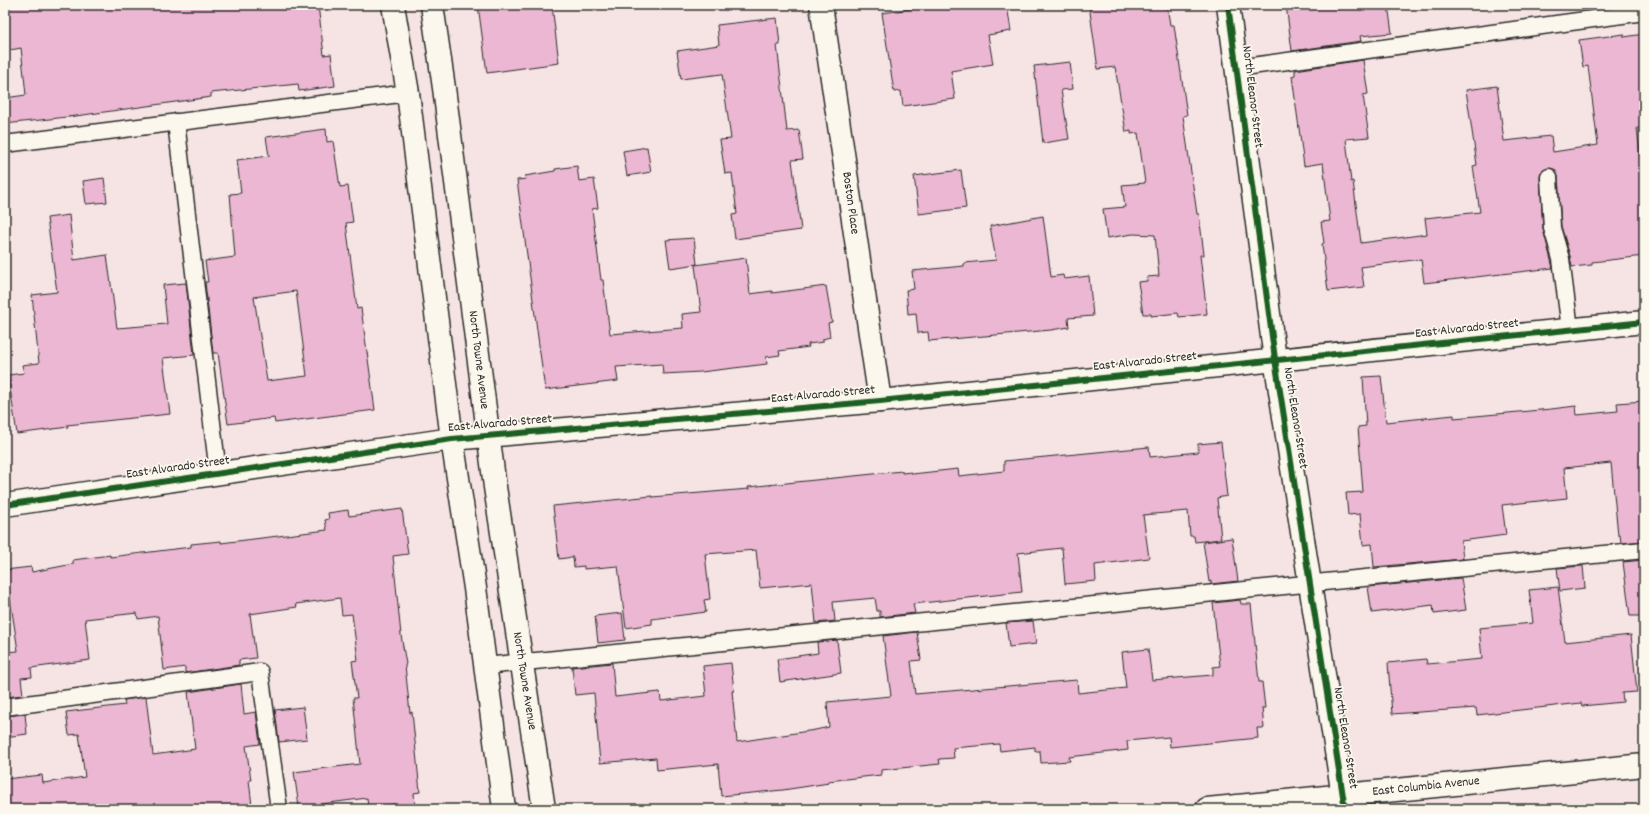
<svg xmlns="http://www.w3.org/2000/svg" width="1649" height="814" font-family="Dekko,sans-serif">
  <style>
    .building { fill: #ecb7d2; stroke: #2b2b2b; fill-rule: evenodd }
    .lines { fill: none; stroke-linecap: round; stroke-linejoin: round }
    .service-casing { stroke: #2b2b2b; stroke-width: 19 }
    .minor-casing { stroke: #2b2b2b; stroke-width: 25 }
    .tertiary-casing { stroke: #2b2b2b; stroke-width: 25 }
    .primary-casing { stroke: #2b2b2b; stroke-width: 25 }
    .service { stroke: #fbf7ec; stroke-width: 16 }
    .minor { stroke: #fbf7ec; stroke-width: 22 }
    .tertiary { stroke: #fbf7ec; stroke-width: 22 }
    .primary { stroke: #fbf7ec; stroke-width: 22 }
    .cycleway-casing { stroke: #fbf7ec; stroke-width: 8 }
    .cycleway { stroke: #1b5e20; stroke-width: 6 }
    .labels { text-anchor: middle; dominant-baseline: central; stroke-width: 3.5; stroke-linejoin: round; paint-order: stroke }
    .street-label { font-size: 13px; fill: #2b2b2b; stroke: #fbf7ec }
  </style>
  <rect width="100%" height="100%" fill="#f6e4e4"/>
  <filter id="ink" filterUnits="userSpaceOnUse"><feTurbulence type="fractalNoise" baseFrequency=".025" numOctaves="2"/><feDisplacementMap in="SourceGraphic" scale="8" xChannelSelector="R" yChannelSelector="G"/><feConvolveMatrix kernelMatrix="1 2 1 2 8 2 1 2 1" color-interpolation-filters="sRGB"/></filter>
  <g filter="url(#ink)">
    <g class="building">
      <path d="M5,5H318L324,55L331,54L335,86L299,91L298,84L211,93V97L76,116L5,124V98L26,95L21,48L5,51Z"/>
      <path d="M478,5H552L559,63L487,73Z"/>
      <path d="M939,5H1007L1011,31L988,35L993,64L951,71L955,99L903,106L901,91L894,92L882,13Z"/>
      <path d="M1089,5H1167L1170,25H1174L1187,115L1183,116L1197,214H1199L1204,255H1200L1207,314L1179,317L1178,313L1151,316V314H1143L1138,282L1148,281L1147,277L1159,276L1155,235L1133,234L1107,238L1103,209L1125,207L1122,185L1145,183L1138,133L1131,134V131L1126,132L1115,67L1098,69Z"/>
      <path d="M1286,5H1358V8L1388,5L1392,33L1360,36L1361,41L1292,51Z"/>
      <path d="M777,18L780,45H777L787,131L799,130L803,159L792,160L801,230L735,239L732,215L737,214L732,173L725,174L720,140L731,139L722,74L681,79L677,51L719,45L717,25Z"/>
      <path d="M1624,34V37L1644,34V128H1637L1642,171H1644V256L1592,262V265L1572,267L1570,256L1561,226L1558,176L1554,169L1548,168L1541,172L1540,178L1543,229L1553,268L1424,283L1421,259L1361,267L1364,287L1328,291L1322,244L1324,243L1321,222L1330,221L1323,163L1304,166L1292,76L1295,75V70L1363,60L1368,94L1363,95L1369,137L1346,139L1351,182L1353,181L1361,243L1427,234L1425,218L1480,212L1473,166L1477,165L1466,90L1497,86L1504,141L1551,136L1553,152L1598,145L1588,66L1583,67L1579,40Z"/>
      <path d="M1070,62L1073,89L1061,90L1069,139L1043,143L1034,66Z"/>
      <path d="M326,129L327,142L333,141L340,187L348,186L353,222L346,223L357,309L361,308L375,410L275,423L274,418L228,424L218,353H213L205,282H208L205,261L235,257L230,194L241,193L237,160L269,156L266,137ZM296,291L307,376L267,381L254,297Z"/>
      <path d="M647,147L651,172L627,176L623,151Z"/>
      <path d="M577,166L579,181L594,179L598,208L592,209L601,280H603L610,334L683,328L682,314L701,312L695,265L746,258L750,294L772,291V293L826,286L832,322L828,323L830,337L823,339V342L808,344L809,347L779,351L780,355L766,357L767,364L701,372L663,374L662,364L616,367L618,381L545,390L517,180L526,179L525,176L555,171V169Z"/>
      <path d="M961,170L966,208L919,214L914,176Z"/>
      <path d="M104,178L107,202L86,204L83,181Z"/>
      <path d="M69,215L74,260L107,255L117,328L167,324L163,285L186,283L194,355L163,358L170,414L67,425L68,427L17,434L8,375L24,373L22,365L39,363L32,295L57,292L47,218Z"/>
      <path d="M1043,216L1051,277L1063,275L1064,279L1089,276L1093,316L1068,318L1069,327L1051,330L929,341L928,332L918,333L916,313L908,314L906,290L914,289L912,271L964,266V263L996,260L990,226Z"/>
      <path d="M694,238L697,264L670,268L666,240Z"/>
      <path d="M1381,376L1386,422L1454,415V418L1551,409L1576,406L1577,415L1618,411L1617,403L1644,401V541L1621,543L1620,535H1618L1611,463L1564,468L1567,498L1502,505L1506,535L1461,541L1463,559L1374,567L1372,544L1363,545L1360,514L1348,515L1346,493L1363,492L1358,427L1366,426L1363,377Z"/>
      <path d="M1221,442L1227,496L1217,498L1221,539L1195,542L1194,536H1190L1188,511L1143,515L1149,558L1095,565L1096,581L1065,584L1062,548L1018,553L1022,592L913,604L915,613L880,617V611H877L875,598L833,602L835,621L816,623L812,583L760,588L756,550L705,554L710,599L704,600L706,612L652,619V624L626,628L618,566L584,569V566L574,567L573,557L559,559L553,506L652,496V497L749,489L748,487L902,471V473L912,472V474L958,469L959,476L1004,471V461L1149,447L1150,457L1198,452V444Z"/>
      <path d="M402,509L408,554L393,556L401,635L406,664L405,665L410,713L412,712L420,792L414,793L415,804L395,806V804L368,807L367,798L299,807L294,772L360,764L353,698H357L352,661L358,660L352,614L342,615L340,598L296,604L297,607L250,614L256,658L239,660V665L185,673V667L164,670L158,616L138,619L137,613L85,619L90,660L31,668L32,677L21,678L23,695L5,697V652L18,651L9,591H5V570L31,567L32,572L73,564V560L110,555V557L191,547V544L221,541V543L327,530L325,520L329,519L328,513L348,510L349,516Z"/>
      <path d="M1232,538L1238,581L1211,584V581L1209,582L1203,542Z"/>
      <path d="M1644,560V616H1630L1623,562Z"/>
      <path d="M1583,566L1585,588L1560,591L1557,568Z"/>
      <path d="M1461,578L1466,610L1434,614L1433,605L1372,613L1368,587Z"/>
      <path d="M1558,587L1565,642L1631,635L1637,692L1622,693L1623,702L1582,706L1581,703L1477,715L1476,708L1392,714L1388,663L1426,659L1427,664L1482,659L1479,628L1533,623L1529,590Z"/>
      <path d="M1240,600L1241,604H1251L1259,682H1262L1265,708H1262L1264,728H1257L1258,738L1170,747L1169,737L1127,741L1128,750L1069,757L1070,761L1041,763L1040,751H1035V747L1000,751L999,744L953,748L954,758L939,759L940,764L881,770V775L828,781L829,783L783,790L721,796L718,764L657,770L656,758L600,763L594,693L575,695L572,667L612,663L615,697L660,692L661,701L706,696L703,666L731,663L734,691H732L737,742L815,730L829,727L827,702L891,696L883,636L917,632L921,660L911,661L915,694L1077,680L1078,693L1126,688L1122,652L1148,649L1152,680L1213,675V667L1220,666L1213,603Z"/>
      <path d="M622,613L625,640L598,643L595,616Z"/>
      <path d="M1033,621L1036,644L1009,647L1006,623Z"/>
      <path d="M837,640L841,673L780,682L777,659L818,653L817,642Z"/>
      <path d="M241,684L244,714L256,712L260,744L246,746L251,780H249L252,806L230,809H5V779L42,775L43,783L85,777L79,734L69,735L66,712L125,705L124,700L146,697L153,755L195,749L188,692Z"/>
      <path d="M303,707L307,739L279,742L275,710Z"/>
      <path d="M25,714L27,734L5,737V716Z"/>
    </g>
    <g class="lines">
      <g class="service-casing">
        <g id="service">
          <path d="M1237,68L1644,12"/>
          <path d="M176,122L218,473"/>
          <path d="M5,144L408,93"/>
          <path d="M1549,177L1552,228L1561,259L1570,329"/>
          <path d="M485,666L1644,550"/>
          <path d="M5,707L260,672L279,809"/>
        </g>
      </g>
      <g class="minor-casing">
        <g id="minor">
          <path d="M821,5L880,401"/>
          <path d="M1228,5L1275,359L1345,809"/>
          <path d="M1207,809L1644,765"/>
        </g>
      </g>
      <g class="tertiary-casing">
        <path id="tertiary" d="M5,505L452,439L880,401L1644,322"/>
      </g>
      <g class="primary-casing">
        <g id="primary">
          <path d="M393,5L408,93L452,439L475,588L504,809"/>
          <path d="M432,5L444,88L495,487L544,809"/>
        </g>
      </g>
      <use href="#service" class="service"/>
      <use href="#minor" class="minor"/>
      <use href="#tertiary" class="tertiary"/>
      <use href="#primary" class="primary"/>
      <g class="cycleway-casing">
        <g id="cycleway">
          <path d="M1228,5L1275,359L1345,809"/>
          <path d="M5,505L452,439L880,401L1644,322"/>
        </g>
      </g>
      <use href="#cycleway" class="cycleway"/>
    </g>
  </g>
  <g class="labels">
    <g class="street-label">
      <text transform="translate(1252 97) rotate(83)">North Eleanor Street</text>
      <text transform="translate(850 203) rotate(82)">Boston Place</text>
      <text transform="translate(1467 329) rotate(-6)">East Alvarado Street</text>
      <text transform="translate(478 360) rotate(83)">North Towne Avenue</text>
      <text transform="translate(1145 362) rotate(-6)">East Alvarado Street</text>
      <text transform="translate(823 395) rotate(-5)">East Alvarado Street</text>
      <text transform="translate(1295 418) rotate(81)">North Eleanor Street</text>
      <text transform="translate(500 424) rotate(-5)">East Alvarado Street</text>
      <text transform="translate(178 468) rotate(-8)">East Alvarado Street</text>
      <text transform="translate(524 681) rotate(81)">North Towne Avenue</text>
      <text transform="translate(1345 738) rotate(81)">North Eleanor Street</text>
      <text transform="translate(1426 787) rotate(-6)">East Columbia Avenue</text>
    </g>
  </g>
  <rect width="1649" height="814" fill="none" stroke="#fbf7ec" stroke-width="20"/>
  <rect x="10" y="10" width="1629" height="794" fill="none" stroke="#2b2b2b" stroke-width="1.5" filter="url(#ink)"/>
</svg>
